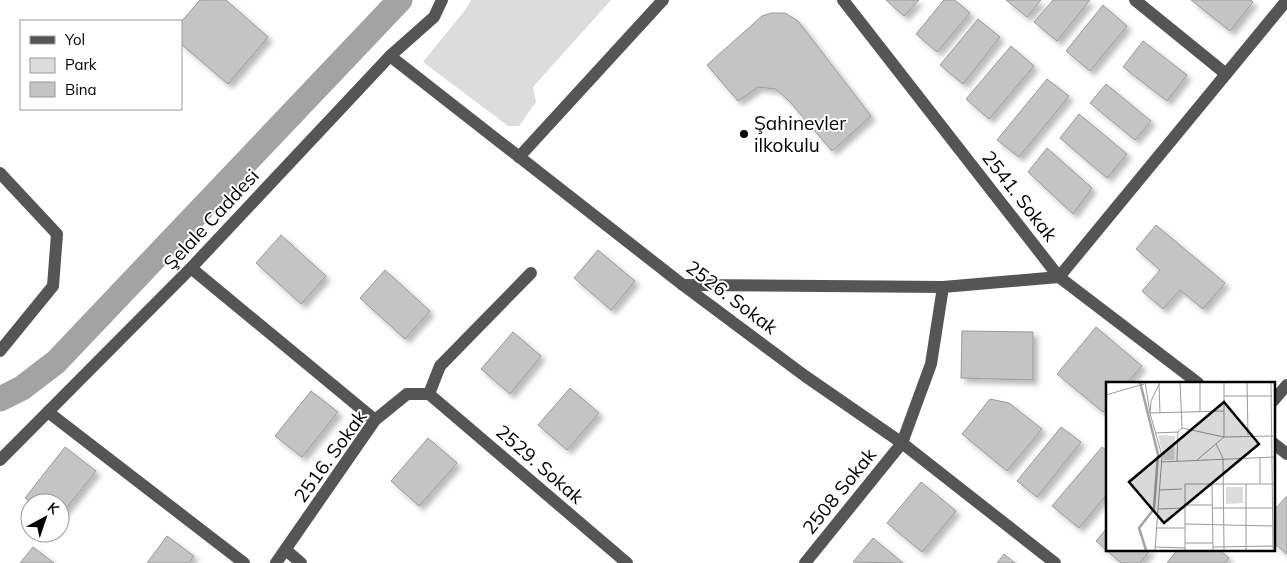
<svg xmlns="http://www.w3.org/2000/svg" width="1287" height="563" font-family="Mulish,sans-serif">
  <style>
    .green { fill: #dcdcdc }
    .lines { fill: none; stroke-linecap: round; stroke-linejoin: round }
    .canal { stroke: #a3a3a3; stroke-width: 25 }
    .building { fill: #c4c4c4; stroke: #999; filter: url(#shadow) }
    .minor { stroke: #555; stroke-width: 12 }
    .poi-dot { fill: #000; stroke: #fff; stroke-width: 2 }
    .labels { text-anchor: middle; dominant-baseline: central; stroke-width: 4; stroke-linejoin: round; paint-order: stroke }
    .poi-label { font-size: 19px; fill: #000; stroke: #fff; text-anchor: start }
    .street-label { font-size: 19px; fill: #000; stroke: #fff }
    .inset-river { fill: none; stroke: #a3a3a3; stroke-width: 2.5 }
    .inset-road { fill: none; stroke: #999; stroke-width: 1 }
    .view { fill: #000; fill-opacity: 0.15; stroke: #000; stroke-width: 2.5 }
    .inset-edge { fill: none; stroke: #000; stroke-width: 2.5 }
  </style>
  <defs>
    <filter id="shadow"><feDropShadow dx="4.5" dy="4.5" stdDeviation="2.5" flood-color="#0004"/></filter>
  </defs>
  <rect width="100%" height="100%" fill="#fff"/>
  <path class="green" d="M471,0H611L533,87L536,102L519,126H508L423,62L466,9Z"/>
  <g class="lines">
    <path class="canal" d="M0,399L22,388L56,362L400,0"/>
  </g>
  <g class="building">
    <path d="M200,0H226L268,37L228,84L181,44V22Z"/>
    <path d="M886,0H919L904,16Z"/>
    <path d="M944,0H955L970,13L937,52L916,34Z"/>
    <path d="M1006,0H1041L1027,17Z"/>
    <path d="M1053,0H1090L1057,41L1034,22Z"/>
    <path d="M1191,0H1251L1253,2L1230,31Z"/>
    <path d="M1103,5L1127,26L1090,71L1066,51Z"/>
    <path d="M771,13H785L798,21L871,116L832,151L790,102L776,89L758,87L738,101L707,65L762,16Z"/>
    <path d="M978,19L1000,37L963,84L940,65Z"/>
    <path d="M1143,41L1187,75L1167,101L1123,67Z"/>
    <path d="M1011,46L1034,66L989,119L966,99Z"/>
    <path d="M1047,79L1069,96L1019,157L997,140Z"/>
    <path d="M1106,84L1151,121L1135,140L1090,103Z"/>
    <path d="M1079,114L1127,154L1107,178L1060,138Z"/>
    <path d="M1047,148L1092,188L1073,214L1028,172Z"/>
    <path d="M1156,225L1225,283L1203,309L1180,290L1163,309L1142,291L1160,270L1136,249Z"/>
    <path d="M281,235L326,276L301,304L256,263Z"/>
    <path d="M598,250L635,281L611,310L574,278Z"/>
    <path d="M385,270L430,311L405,339L360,298Z"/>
    <path d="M1096,327L1142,366L1127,383H1107V407L1103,412L1057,374Z"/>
    <path d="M962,331L1033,332V380L961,378Z"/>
    <path d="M513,332L541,356L510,394L481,369Z"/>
    <path d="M570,388L599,413L567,450L538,425Z"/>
    <path d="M311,391L338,412L302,457L275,436Z"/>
    <path d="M990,399L1009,403L1042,429L1007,471L962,434Z"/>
    <path d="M1061,427L1081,442L1037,497L1017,481Z"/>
    <path d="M428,438L457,463L419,506L391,481Z"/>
    <path d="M65,447L96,471L60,516V503H32L25,498Z"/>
    <path d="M1102,447L1107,451V494L1079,528L1052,506Z"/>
    <path d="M921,482L956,511L922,552L887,523Z"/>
    <path d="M1287,496V554L1273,542V511Z"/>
    <path d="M1107,528V549H1151L1140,563H1121L1096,541Z"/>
    <path d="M167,536L194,556L189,563H147Z"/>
    <path d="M873,538L903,563L853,562Z"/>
    <path d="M33,547L54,563H20Z"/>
    <path d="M1178,549H1218L1229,558L1224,563H1167Z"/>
    <path d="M1004,554L1015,563H997Z"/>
  </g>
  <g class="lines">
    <g class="minor">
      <path d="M843,0L1059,277L1198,383"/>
      <path d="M1135,0L1226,74"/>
      <path d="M390,56L683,285L805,376L902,443L1055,563"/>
      <path d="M519,157L663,0"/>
      <path d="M0,173L57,234L53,286L0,351"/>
      <path d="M191,268L375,420"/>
      <path d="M683,285L943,287L1059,277L1287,0"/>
      <path d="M429,394L627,563"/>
      <path d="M429,394L440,366L531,273"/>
      <path d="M1273,401L1287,385"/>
      <path d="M48,412L244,563"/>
      <path d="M1273,443L1287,454"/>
      <path d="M0,460L191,268L390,56L434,17L442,0"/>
      <path d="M286,550L301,563"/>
      <path d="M276,563L375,420L407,394H429"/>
      <path d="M805,563L902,443L931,364L943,287"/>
    </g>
  </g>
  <circle class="poi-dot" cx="744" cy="134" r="5"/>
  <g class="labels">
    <g class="poi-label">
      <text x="754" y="123">Şahinevler<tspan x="754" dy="22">ilkokulu</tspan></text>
    </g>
    <g class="street-label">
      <text transform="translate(1020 196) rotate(52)">2541. Sokak</text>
      <text transform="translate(211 219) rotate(-47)">Şelale Caddesi</text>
      <text transform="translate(732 297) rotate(37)">2526. Sokak</text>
      <text transform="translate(330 456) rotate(-54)">2516. Sokak</text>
      <text transform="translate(540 464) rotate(41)">2529. Sokak</text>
      <text transform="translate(839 491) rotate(-51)">2508 Sokak</text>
    </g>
  </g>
  <g transform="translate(1106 382)">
    <rect width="169" height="169" fill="#fff"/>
    <path d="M52,53L69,54L68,78H58ZM120,105H137V121L120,122Z" fill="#dcdcdc"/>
    <path class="inset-river" d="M34,0L52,72L48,127L33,146L40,168"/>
    <path class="inset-road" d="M39,0L44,31L118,29M74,0L76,46M94,0V30M141,0L142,53M165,0L167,168M53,2L54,31M0,13L38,2M118,14H166M50,51L72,50L76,46L118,55L167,54M110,62L117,76L118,168M154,75V102M91,78L118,55V0M71,79L72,50M55,80L169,75M106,102L107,168M140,102V168M53,108L76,107M78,123H106M106,126H166M52,127L78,126M79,142L166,144M50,146H79M79,161H107M49,165L79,166M107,165L167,164M49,168L56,74L44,31L45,19L54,0M79,168V102H169"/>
    <path class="view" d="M118,20L153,62L58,141L23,100Z"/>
    <rect width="169" height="169" class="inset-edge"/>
  </g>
  <rect x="20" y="20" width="162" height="90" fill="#ffffff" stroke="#999999"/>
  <rect x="30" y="36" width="25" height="8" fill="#555555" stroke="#999999"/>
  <text x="65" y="45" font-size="15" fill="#000000">Yol</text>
  <rect x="30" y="58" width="25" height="15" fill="#dcdcdc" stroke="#999999"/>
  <text x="65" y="70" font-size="15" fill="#000000">Park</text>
  <rect x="30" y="82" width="25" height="15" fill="#c4c4c4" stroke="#999999"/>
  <text x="65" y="95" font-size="15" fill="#000000">Bina</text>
  <g transform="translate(45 518) rotate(40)"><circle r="24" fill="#ffffff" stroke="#999999"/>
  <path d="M0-4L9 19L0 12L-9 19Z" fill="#000000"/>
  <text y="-8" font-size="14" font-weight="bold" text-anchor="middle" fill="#000000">K</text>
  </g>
</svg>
